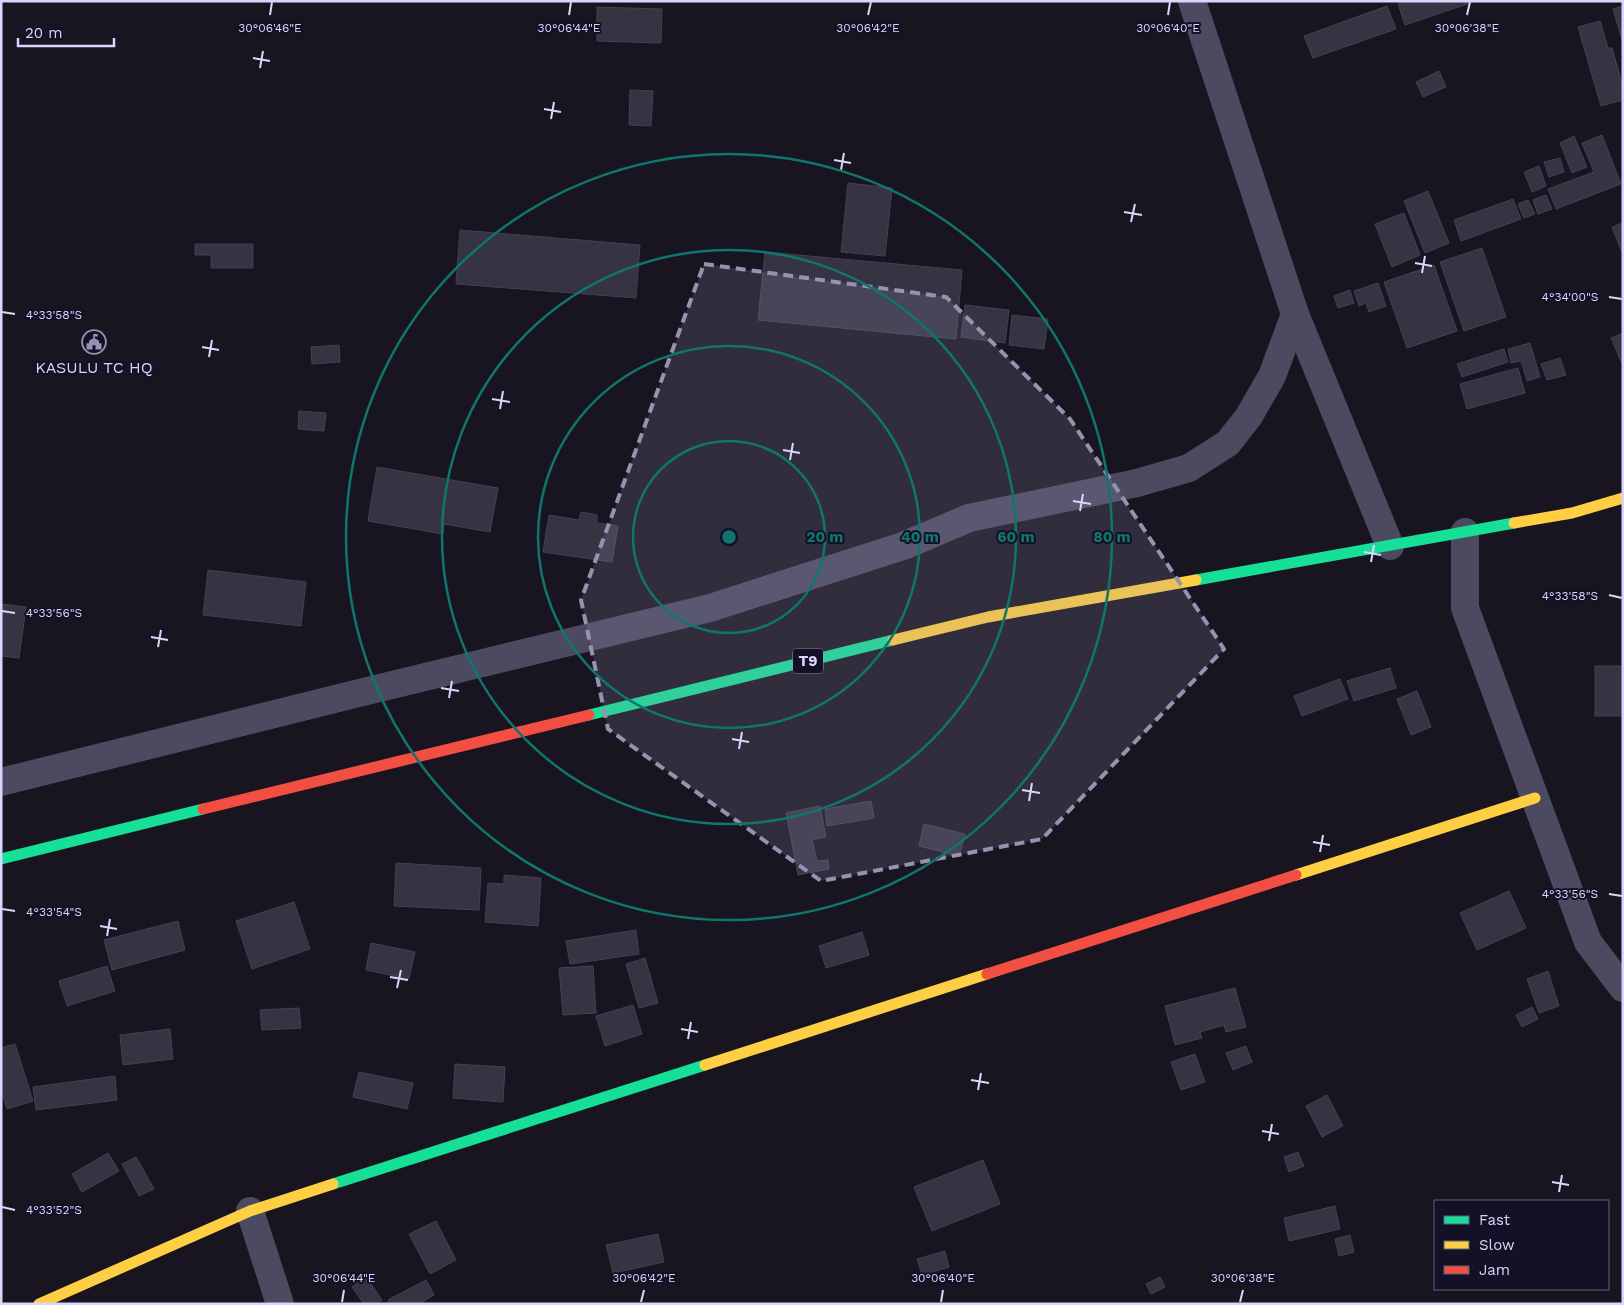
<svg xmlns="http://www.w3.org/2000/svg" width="1624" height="1305" font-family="'Work Sans',sans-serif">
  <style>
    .building { fill: #363343; stroke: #454054 }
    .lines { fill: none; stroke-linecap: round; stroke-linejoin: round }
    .street { stroke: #4c4a61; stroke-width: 28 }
    .fast { stroke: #16e098; stroke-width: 11 }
    .slow { stroke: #ffcf43; stroke-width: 11 }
    .jam { stroke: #f24e42; stroke-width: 11 }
    .marked { fill: #9792b1; fill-opacity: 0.2; stroke: #9792b1; stroke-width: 4; stroke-dasharray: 10 6; stroke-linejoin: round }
    .ticks { fill: none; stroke: #dbd5fe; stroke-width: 2 }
    .ring { fill: none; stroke: #0f766e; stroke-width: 2.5 }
    .labels { text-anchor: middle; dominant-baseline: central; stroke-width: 4; stroke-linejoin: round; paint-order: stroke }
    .shield { fill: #141026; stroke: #9f9abd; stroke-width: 1 }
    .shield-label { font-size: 15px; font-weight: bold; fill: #dbd5fe }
    .poi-label { font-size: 16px; fill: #dbd5fe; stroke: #141026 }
    .ticks-label { font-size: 12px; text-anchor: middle; fill: #dbd5fe; stroke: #141026; stroke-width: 4; stroke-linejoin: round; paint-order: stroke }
    .centre { fill: #0f766e; stroke: #141026; stroke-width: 2.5 }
    .ring-label { font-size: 15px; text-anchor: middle; font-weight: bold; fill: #0f766e; stroke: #141026; stroke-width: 4; stroke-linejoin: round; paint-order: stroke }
  </style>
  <rect width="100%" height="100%" fill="#181521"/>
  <g class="building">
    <path d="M1406,1H1469L1470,3L1405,25L1398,4Z"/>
    <path d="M1387,6L1396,29L1313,58L1304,36Z"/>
    <path d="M1623,6V43L1613,9Z"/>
    <path d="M597,7L662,9L661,43L597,41Z"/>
    <path d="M1600,21L1608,48H1612L1623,87V100L1601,106L1578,27Z"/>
    <path d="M1439,71L1446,87L1423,97L1416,82Z"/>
    <path d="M630,90L653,91L651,126L629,125Z"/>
    <path d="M1602,135L1621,184L1556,209L1548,189L1594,172L1582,143Z"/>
    <path d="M1574,136L1587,167L1572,173L1560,143Z"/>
    <path d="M1560,158L1564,172L1549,177L1544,162Z"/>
    <path d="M1539,166L1546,186L1532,192L1524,172Z"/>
    <path d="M848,183L892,188L885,256L841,252Z"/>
    <path d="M1428,191L1449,243L1425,253L1404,201Z"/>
    <path d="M1546,195L1552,209L1538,214L1533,200Z"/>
    <path d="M1513,199L1521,219L1461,241L1454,220Z"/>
    <path d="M1528,200L1535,214L1524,218L1518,204Z"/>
    <path d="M1404,213L1420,255L1392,267L1375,224Z"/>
    <path d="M1623,223V255L1612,227Z"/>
    <path d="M460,230L640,245L636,298L456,284Z"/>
    <path d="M195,244H253V268H211V255H195Z"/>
    <path d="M1482,248L1506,317L1464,331L1440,262Z"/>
    <path d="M765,252L962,270L956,339L758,320Z"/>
    <path d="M1434,265L1457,331L1407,348L1384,282Z"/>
    <path d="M1378,283L1386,306L1369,312L1366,303L1359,306L1354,291Z"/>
    <path d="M1350,290L1354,303L1338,308L1334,296Z"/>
    <path d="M965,305L1009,310L1005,343L961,337Z"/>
    <path d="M1012,315L1048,319L1044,349L1009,345Z"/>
    <path d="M1623,333V366L1611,338Z"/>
    <path d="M1530,343L1540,377L1527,381L1521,361L1511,363L1508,349Z"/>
    <path d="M339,345L340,362L312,364L311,347Z"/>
    <path d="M1504,349L1508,362L1462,377L1457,364Z"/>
    <path d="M1560,358L1566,375L1547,380L1541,364Z"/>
    <path d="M1518,368L1525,393L1467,409L1460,384Z"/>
    <path d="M299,411L326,413L324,431L298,429Z"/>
    <path d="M377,467L498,488L490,532L444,524L443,534L368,521Z"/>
    <path d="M581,512L597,515V523L618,526L612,562L543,552L549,515L579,520Z"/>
    <path d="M208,570L306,582L301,626L203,615Z"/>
    <path d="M1,604L26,607L19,658L1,656Z"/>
    <rect x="1595" y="666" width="28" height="50"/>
    <path d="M1390,668L1396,688L1354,701L1347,681Z"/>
    <path d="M1340,679L1348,699L1302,716L1294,696Z"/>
    <path d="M1417,691L1431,727L1411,735L1397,699Z"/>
    <path d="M871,801L874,818L827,826L825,809Z"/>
    <path d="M820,806L826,837L812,840L817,861L828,860L829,869L798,875L786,813Z"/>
    <path d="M924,824L965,834L959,856L919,846Z"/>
    <path d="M396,863L481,868L479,910L394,906Z"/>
    <path d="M504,875L541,878L538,926L485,922L488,883L504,884Z"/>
    <path d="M1509,891L1526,928L1477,950L1460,913Z"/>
    <path d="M294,902L310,949L252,969L236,921Z"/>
    <path d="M178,921L185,950L112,970L104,940Z"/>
    <path d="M636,930L639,954L570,964L566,941Z"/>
    <path d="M862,932L869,955L826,968L819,946Z"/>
    <path d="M371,943L415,952L409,979L366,970Z"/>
    <path d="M645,958L658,1003L639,1008L626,964Z"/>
    <path d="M107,966L115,991L67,1006L59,981Z"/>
    <path d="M593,966L596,1013L563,1015L559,968Z"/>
    <path d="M1548,971L1559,1006L1539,1013L1527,979Z"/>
    <path d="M1235,988L1246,1027L1226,1032L1224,1025L1200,1032L1202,1038L1175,1045L1165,1006Z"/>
    <path d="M633,1005L642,1034L605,1046L596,1016Z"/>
    <path d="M1532,1007L1538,1019L1522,1027L1516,1015Z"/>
    <path d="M299,1008L301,1028L262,1030L260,1010Z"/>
    <path d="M170,1029L173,1059L123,1065L120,1035Z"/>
    <path d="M15,1044L33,1101L7,1109L1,1090V1048Z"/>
    <path d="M1246,1046L1252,1062L1233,1070L1226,1053Z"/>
    <path d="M1195,1054L1205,1082L1181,1090L1171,1062Z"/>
    <path d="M455,1064L505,1067L503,1102L453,1098Z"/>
    <path d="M359,1072L413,1083L407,1109L353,1097Z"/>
    <path d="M115,1076L117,1100L36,1110L33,1087Z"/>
    <path d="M1327,1095L1343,1126L1322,1137L1306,1106Z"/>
    <path d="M1298,1152L1304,1166L1289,1172L1284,1157Z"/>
    <path d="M108,1153L119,1171L82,1192L72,1174Z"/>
    <path d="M136,1157L154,1189L139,1196L122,1164Z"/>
    <path d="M983,1160L1000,1204L932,1231L914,1187Z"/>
    <path d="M1335,1206L1340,1229L1289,1241L1284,1218Z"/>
    <path d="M436,1221L456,1260L430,1274L409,1234Z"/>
    <path d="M658,1234L664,1262L613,1273L606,1245Z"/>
    <path d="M1350,1235L1354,1252L1339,1256L1335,1239Z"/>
    <path d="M945,1251L949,1267L922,1275L917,1259Z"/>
    <path d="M366,1277L382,1300L377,1304H364L352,1287Z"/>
    <path d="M1160,1277L1165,1287L1151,1294L1146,1284Z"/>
    <path d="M426,1280L434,1295L418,1304H390L388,1300Z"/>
  </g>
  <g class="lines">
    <g class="street">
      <path d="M1192,1L1295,314L1390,546"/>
      <path d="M1465,532V608L1588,942L1623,988"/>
      <path d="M1,782L359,693L710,608L903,546L969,518L1137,483L1189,468L1228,443L1249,416L1272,376L1295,314"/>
      <path d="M250,1211L280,1304"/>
    </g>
    <g class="fast">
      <path d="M1196,580L1514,523"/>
      <path d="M589,715L893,640"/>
      <path d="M1,859L203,809"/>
      <path d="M333,1184L705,1065"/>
    </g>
    <g class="slow">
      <path d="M1514,523L1572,513L1623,498"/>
      <path d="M893,640L988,617L1196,580"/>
      <path d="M1296,875L1535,798"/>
      <path d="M705,1065L987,974"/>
      <path d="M39,1304L250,1211L333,1184"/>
    </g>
    <g class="jam">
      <path d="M203,809L589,715"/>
      <path d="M987,974L1296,875"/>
    </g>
  </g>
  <path class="marked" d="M704,264L946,297L1070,419L1224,649L1042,839L821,881L608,729L581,600Z"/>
  <path class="ticks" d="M270,15L272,2M569,15L571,2M868,15L871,2M1168,15L1170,2M1467,15L1470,2M253,58L270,61M260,68L263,51M544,109L561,112M551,119L554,102M834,160L851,163M841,170L844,153M1124,212L1142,215M1131,222L1135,204M1415,263L1432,266M1422,273L1425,256M1609,297L1622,299M2,312L15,314M202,347L219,350M209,357L212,340M492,399L510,402M500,409L503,391M783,450L800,453M790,460L793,443M1073,501L1091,504M1080,511L1083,494M1364,552L1381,555M1371,562L1374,545M1609,595L1622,598M2,611L15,613M151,637L168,640M158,647L161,630M441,688L459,691M449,698L452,681M732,739L749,742M739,749L742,732M1022,790L1040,793M1029,801L1032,783M1313,842L1330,845M1320,852L1323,835M1609,894L1622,896M2,909L15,911M100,926L117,929M107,936L110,919M390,977L408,980M397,988L401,970M681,1029L698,1032M688,1039L691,1022M971,1080L989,1083M978,1090L981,1073M1262,1131L1279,1134M1269,1141L1272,1124M1552,1182L1569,1185M1559,1192L1562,1175M2,1207L15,1210M342,1302L344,1290M641,1302L644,1290M941,1302L943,1290M1240,1302L1243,1290"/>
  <g class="ring">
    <circle cx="729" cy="537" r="96"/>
    <circle cx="729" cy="537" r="191"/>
    <circle cx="729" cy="537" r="287"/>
    <circle cx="729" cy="537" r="383"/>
  </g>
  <defs>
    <g id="civic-ring" transform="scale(1.25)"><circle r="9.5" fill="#141026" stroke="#9792b1" stroke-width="1.5"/><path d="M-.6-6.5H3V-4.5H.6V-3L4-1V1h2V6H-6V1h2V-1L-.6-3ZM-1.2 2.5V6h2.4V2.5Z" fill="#9792b1"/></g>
  </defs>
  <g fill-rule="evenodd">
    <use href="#civic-ring" x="94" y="342"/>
  </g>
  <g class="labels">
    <rect class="shield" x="793" y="648.5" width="30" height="25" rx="4"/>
    <g class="shield-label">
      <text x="808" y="661">T9</text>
    </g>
    <g class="poi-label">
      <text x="94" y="367">KASULU TC HQ</text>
    </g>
  </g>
  <g class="ticks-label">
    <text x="270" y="32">30°06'46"E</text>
    <text x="569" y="32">30°06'44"E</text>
    <text x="868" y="32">30°06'42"E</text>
    <text x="1168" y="32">30°06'40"E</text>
    <text x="1467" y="32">30°06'38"E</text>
    <text x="1570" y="301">4°34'00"S</text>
    <text x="54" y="319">4°33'58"S</text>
    <text x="1570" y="600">4°33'58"S</text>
    <text x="54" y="617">4°33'56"S</text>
    <text x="1570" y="898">4°33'56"S</text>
    <text x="54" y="916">4°33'54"S</text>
    <text x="54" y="1214">4°33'52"S</text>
    <text x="344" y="1282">30°06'44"E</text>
    <text x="644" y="1282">30°06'42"E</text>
    <text x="943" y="1282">30°06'40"E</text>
    <text x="1243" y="1282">30°06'38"E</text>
  </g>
  <circle cx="729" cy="537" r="8" class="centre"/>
  <g class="ring-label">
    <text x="825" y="542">20 m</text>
    <text x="920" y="542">40 m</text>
    <text x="1016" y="542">60 m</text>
    <text x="1112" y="542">80 m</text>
  </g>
  <rect width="1624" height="1305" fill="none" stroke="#dbd5fe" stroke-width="5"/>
  <rect x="1434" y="1200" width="175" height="90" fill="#141026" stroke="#645f7c"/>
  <rect x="1444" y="1216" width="25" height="8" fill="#16e098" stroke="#645f7c"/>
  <text x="1479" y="1225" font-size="15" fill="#dbd5fe">Fast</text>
  <rect x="1444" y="1241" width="25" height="8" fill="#ffcf43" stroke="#645f7c"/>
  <text x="1479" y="1250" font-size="15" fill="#dbd5fe">Slow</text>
  <rect x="1444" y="1266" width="25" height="8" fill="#f24e42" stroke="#645f7c"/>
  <text x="1479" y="1275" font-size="15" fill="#dbd5fe">Jam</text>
  <path d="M18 38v8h96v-8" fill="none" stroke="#dbd5fe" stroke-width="2.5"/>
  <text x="25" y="38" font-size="15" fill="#dbd5fe" stroke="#141026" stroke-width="4" paint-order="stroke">20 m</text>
</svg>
